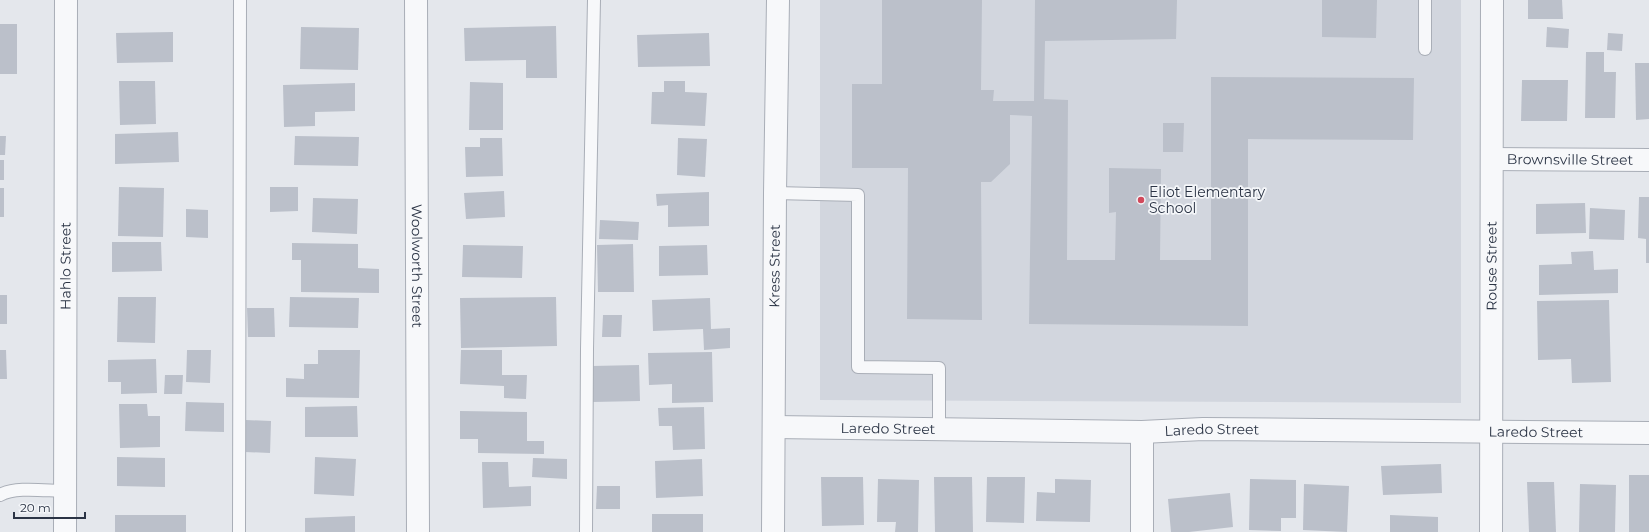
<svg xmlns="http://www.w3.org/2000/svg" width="1649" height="532" font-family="Montserrat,sans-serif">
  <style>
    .built { fill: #d2d6de }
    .building { fill: #bbc0ca }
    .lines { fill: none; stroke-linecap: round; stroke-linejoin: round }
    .service-casing { stroke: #a9aeb7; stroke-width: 14 }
    .minor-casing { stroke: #a9aeb7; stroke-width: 24 }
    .tertiary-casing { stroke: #a9aeb7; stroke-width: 24 }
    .service { stroke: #f7f8fa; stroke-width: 12 }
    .minor { stroke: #f7f8fa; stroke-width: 22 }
    .tertiary { stroke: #f7f8fa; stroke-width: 22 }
    .poi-dot { fill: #d1495b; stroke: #f4f6f9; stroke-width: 1.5 }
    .labels { text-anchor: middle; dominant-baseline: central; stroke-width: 3.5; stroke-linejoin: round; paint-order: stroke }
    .street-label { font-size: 14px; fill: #2b3445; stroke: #f4f6f9 }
    .poi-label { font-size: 14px; fill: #2b3445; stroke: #f4f6f9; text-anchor: start }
  </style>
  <rect width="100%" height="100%" fill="#e4e7ec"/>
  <path class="built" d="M820,0H1461V403L820,400Z"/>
  <g class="building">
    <path d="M882,0H982L981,90H994L993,101H1034L1035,0H1177L1176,39L1045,41L1044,99L1068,100L1067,260H1115L1116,212L1109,213V168L1161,169L1160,260H1211V77L1414,78L1413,140L1248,139V326L1029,324L1032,116L1010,115V164L991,182H981L982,320L907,319L908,168H852V84H882Z"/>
    <path d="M1322,0H1377L1376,38L1322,37Z"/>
    <path d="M1528,0H1562L1563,19H1528Z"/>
    <rect x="0" y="24" width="17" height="50"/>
    <path d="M556,26L557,78H526V60L465,61L464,28Z"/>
    <path d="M301,27L359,28L358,70L300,69Z"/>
    <path d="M1547,27L1569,29L1568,48L1546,47Z"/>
    <path d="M173,32V62L117,63L116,33Z"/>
    <path d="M709,33L710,66L638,67L637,35Z"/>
    <path d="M1608,33L1623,34L1622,51L1607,50Z"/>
    <path d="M1586,52H1604V72H1616L1615,118H1585Z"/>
    <path d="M1635,63H1649V119L1636,120Z"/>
    <path d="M1522,80H1568L1567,121H1521Z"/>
    <path d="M119,81H155L156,124L120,125Z"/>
    <path d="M664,81H685V92L707,93L705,126L651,124L652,92H664Z"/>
    <path d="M470,82L503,83V130H469Z"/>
    <path d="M355,83V111L315,112V126L284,127L283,85Z"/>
    <path d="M1163,123H1184L1183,152H1163Z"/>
    <path d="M178,132L179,162L115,164V134Z"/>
    <path d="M0,136H6L5,155H0Z"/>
    <path d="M295,136L359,137L358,166L294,165Z"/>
    <path d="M480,138H502L503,176L466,177L465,147H480Z"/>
    <path d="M678,138L707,139L705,177L677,175Z"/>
    <rect x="0" y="160" width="4" height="20"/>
    <path d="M119,187L164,188L163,237L118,236Z"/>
    <path d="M270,187H298V211L270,212Z"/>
    <rect x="0" y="188" width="4" height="29"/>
    <path d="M504,191L505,217L466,219L464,193Z"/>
    <path d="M709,192V226L668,227V205L657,206L656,194Z"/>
    <path d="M1639,197H1649V263H1646V239L1638,238Z"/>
    <path d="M313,198L358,199L357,234L312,232Z"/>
    <path d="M1585,203L1586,233L1536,234V204Z"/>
    <path d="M1590,208L1625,210L1624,240L1589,239Z"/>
    <path d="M186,209L208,210V238L186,237Z"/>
    <path d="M600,220L639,222L638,240L599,239Z"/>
    <path d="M112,242H161L162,271L112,272Z"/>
    <path d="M292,243L358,244V268L379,269V293L301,292V260H292Z"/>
    <path d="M633,244L634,292H598L597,245Z"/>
    <path d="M463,245L523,246L522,278L462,277Z"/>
    <path d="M707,245L708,275L659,276V246Z"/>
    <path d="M1593,251L1594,270L1618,269V293L1539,295V265L1572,264L1571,252Z"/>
    <rect x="0" y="295" width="7" height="29"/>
    <path d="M118,297H156L155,343L117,342Z"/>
    <path d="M290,297L359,298L358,328L289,327Z"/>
    <path d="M556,297L557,346L461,348L460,298Z"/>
    <path d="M710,298L711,329L730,328V348L704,350L703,329L653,331L652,300Z"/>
    <path d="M1609,300L1611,382L1572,383L1571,359L1538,360L1537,301Z"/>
    <path d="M247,308H274L275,337H248Z"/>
    <path d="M603,315H622L621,337H602Z"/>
    <path d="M0,350H6L7,379H0Z"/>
    <path d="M187,350H211L210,383L186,382Z"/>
    <path d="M318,350H360L359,398L286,397V378L304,379V364H318Z"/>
    <path d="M461,350H502V375H527L526,399L504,398V386L460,384Z"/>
    <path d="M712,352L713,402L672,403V384L649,385L648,353Z"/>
    <path d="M156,359L157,393L121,394V382H108V360Z"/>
    <path d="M639,365L640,401L593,402L592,366Z"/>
    <path d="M165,375H183L182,394H164Z"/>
    <path d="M186,402L224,403V432L185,431Z"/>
    <path d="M119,404H147L148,416H160V447L120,448Z"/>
    <path d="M357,406L358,437H305V407Z"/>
    <path d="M704,407L705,449L673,450L672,426H659L658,408Z"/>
    <path d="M460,411L527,412V441H544V454L478,453V439H460Z"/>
    <path d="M246,420L271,421L270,453L245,452Z"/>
    <path d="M117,457L165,458V487L117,486Z"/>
    <path d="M315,457L356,459L354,496L314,494Z"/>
    <path d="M533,458L567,459V479L532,477Z"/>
    <path d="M702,459L703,496L656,498L655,461Z"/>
    <path d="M482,462H508L509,487L531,486V506L483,508Z"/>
    <path d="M1441,464L1442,493L1383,495L1381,466Z"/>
    <rect x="1629" y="475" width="20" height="57"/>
    <path d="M821,477H863L864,525L822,526Z"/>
    <path d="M934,477H972L973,532H935Z"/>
    <path d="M987,477H1025L1024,523L986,522Z"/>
    <path d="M878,479L919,480L918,532H895L896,522H877Z"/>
    <path d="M1055,479L1091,480L1090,522L1036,521L1037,492L1055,493Z"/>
    <path d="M1250,479L1296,480V518H1281V531L1249,530Z"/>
    <path d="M1527,482H1554L1556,532H1529Z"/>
    <path d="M1304,484L1349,486L1347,532L1303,530Z"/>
    <path d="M1580,484L1616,485L1615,532H1579Z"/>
    <path d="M597,486H620V509H596Z"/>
    <path d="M1230,493L1233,527L1189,532H1171L1168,499Z"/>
    <rect x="652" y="514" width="51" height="18"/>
    <rect x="115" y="515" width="71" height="17"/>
    <path d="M1390,515L1438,517V532H1390Z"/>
    <path d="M355,516V532H305V518Z"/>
  </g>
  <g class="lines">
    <g class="service-casing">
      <g id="service">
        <path d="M1425,49V0"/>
        <path d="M775,193L858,195V367L939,368V430"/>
        <path d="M0,495C15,486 47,491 65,491"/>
        <path d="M239,532L240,0"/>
        <path d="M586,532L587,349L594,0"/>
      </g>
    </g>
    <g class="minor-casing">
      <g id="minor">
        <path id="s1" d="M416,0L418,532"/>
        <path id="s2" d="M1492,159L1649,160"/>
        <path id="s3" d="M774,427L1142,432L1203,429L1649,433"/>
        <path id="s4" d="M65,532L66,0"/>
        <path d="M1142,532V432"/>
        <path id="s5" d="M1491,532L1492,0"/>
      </g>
    </g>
    <g class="tertiary-casing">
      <g id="tertiary">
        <path id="s6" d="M773,532L775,193L778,0"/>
      </g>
    </g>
    <use href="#service" class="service"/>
    <use href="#minor" class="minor"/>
    <use href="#tertiary" class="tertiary"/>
  </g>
  <circle class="poi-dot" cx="1141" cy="200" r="4"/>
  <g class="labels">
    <g class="street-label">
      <text stroke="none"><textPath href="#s2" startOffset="78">Brownsville Street</textPath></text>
      <text stroke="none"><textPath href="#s4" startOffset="266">Hahlo Street</textPath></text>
      <text stroke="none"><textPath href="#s1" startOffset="266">Woolworth Street</textPath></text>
      <text stroke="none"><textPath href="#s6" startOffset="266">Kress Street</textPath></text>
      <text stroke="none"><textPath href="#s5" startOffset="266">Rouse Street</textPath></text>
      <text stroke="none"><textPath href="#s3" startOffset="114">Laredo Street</textPath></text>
      <text stroke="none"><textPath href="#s3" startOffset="438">Laredo Street</textPath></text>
      <text stroke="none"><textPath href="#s3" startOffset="762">Laredo Street</textPath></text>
    </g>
    <g class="poi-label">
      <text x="1149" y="192">Eliot Elementary<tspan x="1149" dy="16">School</tspan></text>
    </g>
  </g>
  <path d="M14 512v6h71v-6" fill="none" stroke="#2b3445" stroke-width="2"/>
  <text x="20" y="512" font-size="12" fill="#2b3445" stroke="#f4f6f9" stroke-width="3" paint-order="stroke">20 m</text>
</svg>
